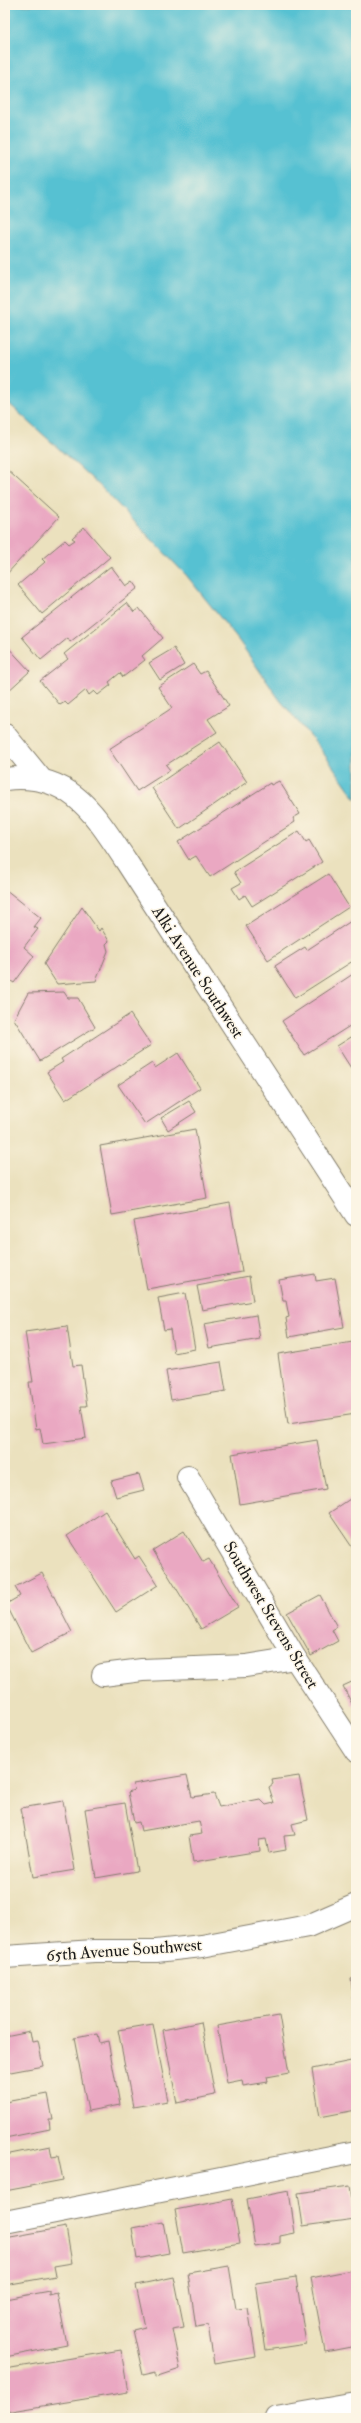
<svg xmlns="http://www.w3.org/2000/svg" width="361" height="2423" font-family="'IM FELL Double Pica',serif">
  <style>
    .water { fill: #57c1d2; stroke: #3a6e77 }
    .building { fill: #eaa8c2 }
    .lines { fill: none; stroke-linecap: round; stroke-linejoin: round }
    .minor-casing { stroke: #847e6d; stroke-width: 24 }
    .minor { stroke: #fff; stroke-width: 22 }
    .labels { text-anchor: middle; dominant-baseline: central; stroke-width: 3; stroke-linejoin: round; paint-order: stroke }
    .street-label { font-size: 17px; fill: #1c1c1c; stroke: #fcf5e5 }
  </style>
  <rect width="100%" height="100%" fill="#fcf5e5"/>
  <filter id="ink" filterUnits="userSpaceOnUse"><feTurbulence type="fractalNoise" baseFrequency=".025" numOctaves="2"/><feDisplacementMap in="SourceGraphic" scale="8" xChannelSelector="R" yChannelSelector="G"/><feConvolveMatrix kernelMatrix="1 2 1 2 8 2 1 2 1" color-interpolation-filters="sRGB"/></filter>
  <filter id="wash" filterUnits="userSpaceOnUse"><feTurbulence type="fractalNoise" baseFrequency=".012" numOctaves="4" result="noise"/><feDisplacementMap in="SourceGraphic" scale="16" xChannelSelector="R" yChannelSelector="G"/><feGaussianBlur stdDeviation="0.9" result="paint"/><feColorMatrix in="noise" values="0 0 0 0 0 0 0 0 0 0 0 0 0 0 0 0 0 1.4 0 .05"/><feComposite in="paint" operator="in"/></filter>
  <g filter="url(#wash)">
    <rect width="100%" height="100%" fill="#ebe1be"/>
    <path class="water" d="M5,5H356V799L319,747L279,699L239,641L187,576L100,486L5,400Z"/>
    <g id="blocks">
      <g class="building">
        <path d="M5,468L59,517L5,576Z"/>
        <path d="M84,527L110,557L42,614L18,585L45,562L42,559L65,540L69,544L75,540L72,538Z"/>
        <path d="M111,566L126,586L133,581L138,588L70,642L68,638L41,660L22,637Z"/>
        <path d="M127,603L134,612L139,608L163,638L142,656L145,660L123,677L120,673L109,682L111,685L98,695L94,691L89,695L86,690L68,705L65,702L60,705L40,681L68,659L64,654Z"/>
        <path d="M5,644L30,671L6,693L5,692Z"/>
        <path d="M174,648L184,665L160,680L149,663Z"/>
        <path d="M193,664L200,674L206,671L229,706L208,719L217,732L166,765L170,770L137,791L109,749L172,708L158,687Z"/>
        <path d="M220,742L247,782L179,829L152,788Z"/>
        <path d="M279,781L300,814L293,818L295,822L210,877L196,856L189,860L178,842L270,783L271,785Z"/>
        <path d="M299,831L306,842L309,840L322,862L252,906L245,895L239,899L232,888L241,883L234,872Z"/>
        <path d="M328,874L349,907L268,960L246,926Z"/>
        <path d="M5,889L41,918L34,927L38,929L24,947L34,956L14,983L5,977Z"/>
        <path d="M82,907L99,931L101,928L109,941L106,944L108,951L96,981L57,984L44,964Z"/>
        <path d="M354,919L356,959L295,998L275,966L305,947L307,950Z"/>
        <path d="M356,972V1022L304,1055L282,1021Z"/>
        <path d="M64,992L68,998H78L95,1027L40,1061L14,1019L28,993Z"/>
        <path d="M130,1014L151,1045L65,1100L47,1072L63,1062L61,1059Z"/>
        <path d="M356,1034V1076L337,1046Z"/>
        <path d="M178,1053L200,1088L145,1124L118,1085L152,1063L155,1068Z"/>
        <path d="M189,1101L196,1112L168,1130L161,1118Z"/>
        <path d="M195,1129L207,1198L112,1215L100,1146Z"/>
        <path d="M230,1203L242,1272L147,1289L134,1221Z"/>
        <path d="M315,1274L316,1281L335,1278L344,1327L289,1337L286,1318L289,1317L286,1301H283L279,1280Z"/>
        <path d="M249,1276L253,1301L202,1310L197,1286Z"/>
        <path d="M185,1293L195,1349L174,1353L170,1329L164,1330L158,1298Z"/>
        <path d="M256,1315L260,1339L209,1348L204,1324Z"/>
        <path d="M67,1326L73,1366L81,1365L87,1406H81L86,1438L43,1444L40,1428L36,1429L29,1382H33L25,1332Z"/>
        <path d="M353,1342L356,1359V1414L288,1424L278,1354Z"/>
        <path d="M221,1362L226,1391L171,1400L166,1371Z"/>
        <path d="M317,1440L326,1489L240,1504L232,1454Z"/>
        <path d="M139,1474L144,1490L116,1497L111,1481Z"/>
        <path d="M356,1495V1553L329,1513Z"/>
        <path d="M105,1511L135,1559L139,1556L158,1585L116,1612L67,1536Z"/>
        <path d="M184,1531L203,1562L209,1559L238,1607L201,1629L153,1550Z"/>
        <path d="M42,1573L72,1632L31,1653L6,1604L20,1596L15,1587Z"/>
        <path d="M320,1595L337,1627L332,1630L338,1641L311,1656L287,1613Z"/>
        <path d="M356,1680V1705L353,1706L343,1686Z"/>
        <path d="M187,1775L192,1797L214,1794L219,1807L260,1799L266,1805L274,1803L269,1787L273,1784L272,1780L299,1776L308,1820L292,1824L295,1835L284,1836L286,1850L269,1853L266,1839L259,1840L260,1851L193,1862L189,1836L202,1834L199,1821L141,1831L139,1822L134,1823L128,1792L134,1790L133,1784Z"/>
        <path d="M63,1801L75,1870L33,1877L21,1808Z"/>
        <path d="M125,1803L137,1871L96,1878L85,1809Z"/>
        <path d="M356,1978V2012H355L351,1979Z"/>
        <path d="M279,2015L289,2073L267,2077L268,2082L243,2086L242,2080L227,2083L217,2026Z"/>
        <path d="M201,2022L215,2095L177,2103L163,2030Z"/>
        <path d="M153,2024L168,2101L133,2107L118,2030Z"/>
        <path d="M30,2031L32,2042L38,2041L43,2066L5,2073V2036Z"/>
        <path d="M97,2034L99,2043L108,2041L120,2105L88,2111L74,2038Z"/>
        <path d="M356,2060V2110L320,2117L312,2069Z"/>
        <path d="M48,2094L53,2120H49L50,2129L5,2138V2102Z"/>
        <path d="M50,2146L52,2157L58,2156L63,2180L5,2191V2155Z"/>
        <path d="M350,2186L355,2219L303,2226L298,2193Z"/>
        <path d="M289,2191L295,2233L280,2236V2243L255,2247L247,2199Z"/>
        <path d="M232,2199L240,2243L183,2253L175,2210Z"/>
        <path d="M163,2222L169,2253L137,2259L132,2228Z"/>
        <path d="M66,2227L72,2263L54,2266L56,2276L5,2285V2238Z"/>
        <path d="M229,2266L236,2309L248,2308L256,2357L214,2364L208,2325L196,2327L188,2273Z"/>
        <path d="M352,2270L356,2288V2346L325,2352L311,2278Z"/>
        <path d="M174,2277L184,2327L172,2329L180,2369L156,2377V2372L143,2375L133,2330L145,2327L136,2285Z"/>
        <path d="M296,2277L306,2344L266,2350L256,2283Z"/>
        <path d="M49,2291V2295L57,2293L67,2345L5,2357V2299Z"/>
        <path d="M121,2350L128,2392L5,2412V2369Z"/>
      </g>
    </g>
  </g>
  <g filter="url(#ink)">
    <use href="#blocks" fill-opacity="0" stroke="#847e6d" stroke-width="1"/>
    <g class="lines">
      <g class="minor-casing">
        <g id="minor">
          <path d="M5,735L41,779"/>
          <path d="M5,779C70,771 94,813 126,861L356,1215"/>
          <path d="M188,1477L295,1658L356,1751"/>
          <path d="M103,1675L142,1670L246,1666L295,1658"/>
          <path d="M5,1957L94,1951H156L202,1946L308,1926L356,1905"/>
          <path d="M5,2222L356,2152"/>
          <path d="M276,2418L356,2404"/>
        </g>
      </g>
      <use href="#minor" class="minor"/>
    </g>
  </g>
  <g class="labels">
    <g class="street-label">
      <text transform="translate(198 972) rotate(57)">Alki Avenue Southwest</text>
      <text transform="translate(271 1615) rotate(59)">Southwest Stevens Street</text>
      <text transform="translate(124 1950) rotate(-4)">65th Avenue Southwest</text>
    </g>
  </g>
  <rect width="361" height="2423" fill="none" stroke="#fcf5e5" stroke-width="20"/>
</svg>
